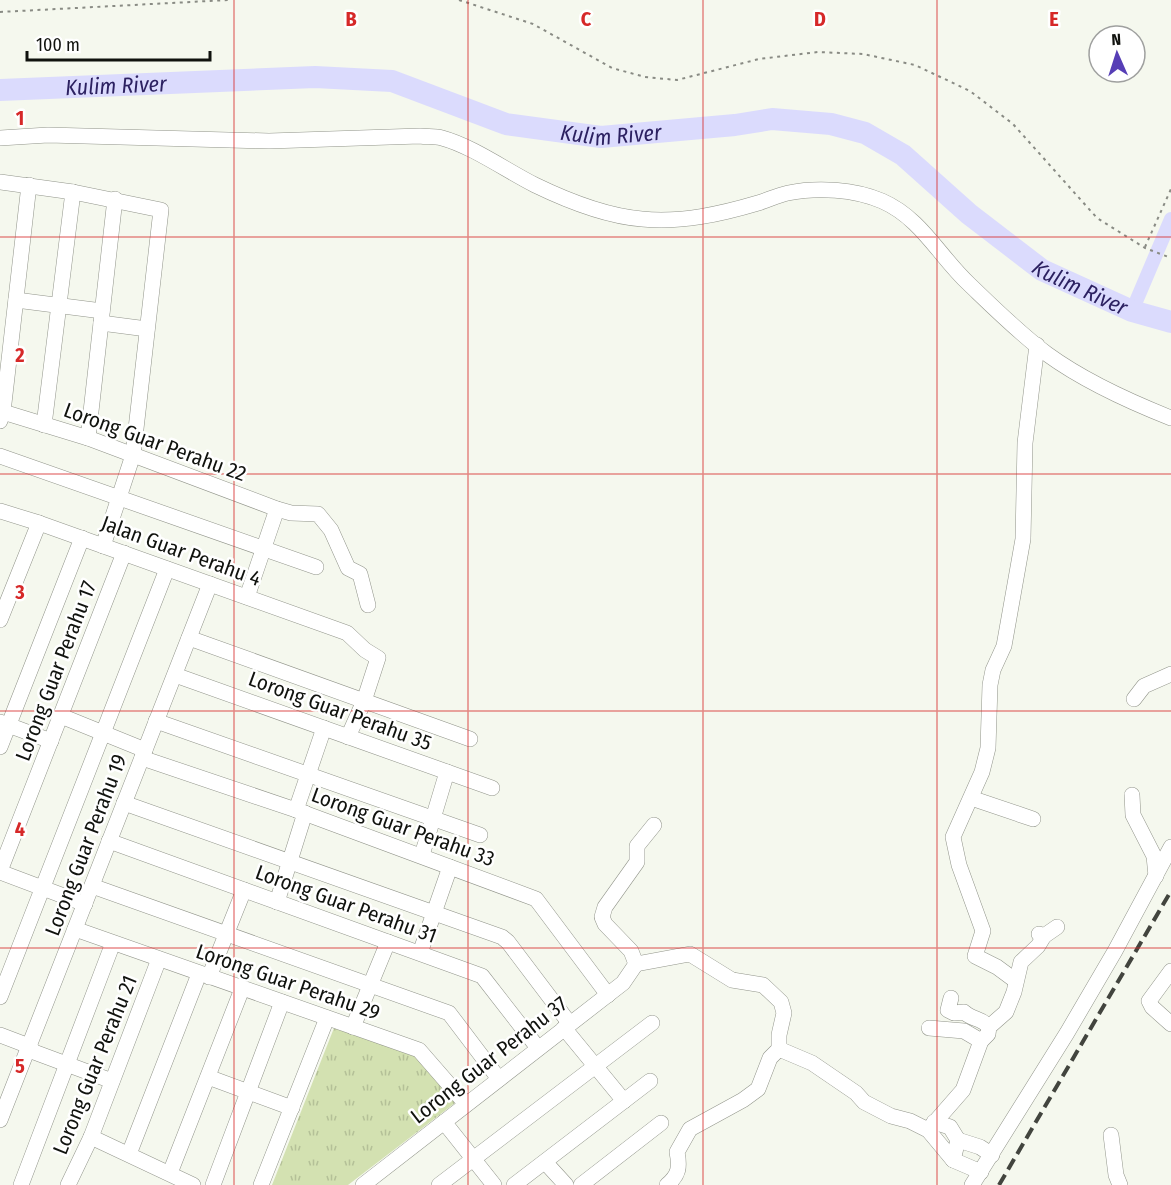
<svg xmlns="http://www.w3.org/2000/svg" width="1171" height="1185" font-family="'Fira Sans Condensed',sans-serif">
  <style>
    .grass { fill: url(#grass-tufts) }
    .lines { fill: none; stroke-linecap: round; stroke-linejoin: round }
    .canal { stroke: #dbdbfd; stroke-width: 14 }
    .river { stroke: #dbdbfd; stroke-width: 22 }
    .minor-casing { stroke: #92958b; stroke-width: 16 }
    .path { stroke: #898b84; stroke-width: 2; stroke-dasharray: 3 4.5; stroke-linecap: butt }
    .minor { stroke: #fff; stroke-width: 15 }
    .rail { stroke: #42443e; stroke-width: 4; stroke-dasharray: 12 6; stroke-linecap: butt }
    .grid { fill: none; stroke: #d62828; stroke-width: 1.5; stroke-opacity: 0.55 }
    .labels { text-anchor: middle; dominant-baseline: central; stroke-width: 5; stroke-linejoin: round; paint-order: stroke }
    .street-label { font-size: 21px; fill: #10120e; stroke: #fff }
    .water-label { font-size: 22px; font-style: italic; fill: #2c2161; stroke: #fff }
    .grid-label { font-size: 20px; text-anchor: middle; font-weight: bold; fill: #d62828; stroke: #fff; stroke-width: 5; stroke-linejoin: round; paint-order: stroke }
  </style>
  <defs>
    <pattern id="grass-tufts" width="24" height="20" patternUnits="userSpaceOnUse" patternTransform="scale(1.5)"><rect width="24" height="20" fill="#d3e1b1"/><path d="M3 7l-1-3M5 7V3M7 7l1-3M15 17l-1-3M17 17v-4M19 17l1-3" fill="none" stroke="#b4c097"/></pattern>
  </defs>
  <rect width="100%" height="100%" fill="#f5f8ee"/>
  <path class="grass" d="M334,1028L416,1055L455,1103L348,1185H272Z"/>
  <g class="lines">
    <path class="canal" d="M1132,311L1171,219"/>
    <path class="river" id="s1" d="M0,90L315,77L392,81L506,124L601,137L735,125L772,119L831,124L865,133L903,155L969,214L1042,270L1132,311L1171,322"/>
    <g class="minor-casing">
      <g id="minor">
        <path d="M0,138L48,135L269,141L420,136C427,137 435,136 442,138C472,146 507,171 535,185C568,201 605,216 642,219C681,223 721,214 758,203C768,200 778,195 788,193C817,187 854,189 882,201C921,218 939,256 969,284C994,308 1019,333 1047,354C1084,381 1128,401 1171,418"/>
        <path d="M0,182L73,192L161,210L133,455L103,546"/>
        <path d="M16,300L102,311"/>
        <path d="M101,323L147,329"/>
        <path d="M3,412L88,438L277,509L291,513L318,514L331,530L348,568L360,574L368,605"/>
        <path d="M0,421L3,412L29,185"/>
        <path d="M44,425L73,192"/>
        <path d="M88,438L115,199"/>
        <path d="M0,456L316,567"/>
        <path d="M0,511L39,523L347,633L365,650L378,658L364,701L348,737"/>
        <path d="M247,597L277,509"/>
        <path d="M0,620L39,523"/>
        <path d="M189,638L470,739"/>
        <path d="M175,675L492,788"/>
        <path d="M1134,699L1144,686L1171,674"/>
        <path d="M61,716L145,750"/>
        <path d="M156,721L480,835"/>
        <path d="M0,722L51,741"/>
        <path d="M0,747L82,538"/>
        <path d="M142,758L296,810L536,899L608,995"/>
        <path d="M1132,795L1133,815L1154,856L1156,876"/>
        <path d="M971,798L1033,819"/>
        <path d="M124,803L502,937L508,942L570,1024"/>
        <path d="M296,810L324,728"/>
        <path d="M109,841L482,976L538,1048"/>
        <path d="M422,855L447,772"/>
        <path d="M0,871L124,553"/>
        <path d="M0,872L85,904"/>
        <path d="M92,886L449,1013L499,1079"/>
        <path d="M277,902L305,813"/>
        <path d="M75,929L419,1050L466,1104"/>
        <path d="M1044,936L1057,927"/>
        <path d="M420,953L450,867"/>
        <path d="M636,964L690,954L732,980L763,985L781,1002L784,1013L779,1035V1049L770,1058L758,1089L743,1100L690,1129L677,1152C680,1167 679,1175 667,1185"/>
        <path d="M636,964L631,951L605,924L602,917L605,907L637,862V846L654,825"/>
        <path d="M1171,971L1149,1001L1152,1007L1171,1024"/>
        <path d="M209,977L244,890"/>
        <path d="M1016,981L997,967L975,956L983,931L959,865L953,837L982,772L988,748L990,685L993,670L1004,646L1023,539L1025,443L1037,345"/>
        <path d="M0,997L167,569"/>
        <path d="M951,998L948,1010L954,1013L964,1012C972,1020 982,1018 989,1027"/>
        <path d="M353,1027L388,942"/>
        <path d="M564,1028L624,1101"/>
        <path d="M929,1028L964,1031L981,1041"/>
        <path d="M0,1035L29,1046L34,1052L112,1081"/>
        <path d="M779,1049L812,1063L856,1093L864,1102L891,1116L910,1121L928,1130L953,1160L981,1172"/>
        <path d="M208,1077L292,1108"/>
        <path d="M0,1120L210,584"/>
        <path d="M444,1122L494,1185"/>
        <path d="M934,1122L950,1127L958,1140L953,1160"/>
        <path d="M928,1130L963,1090L981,1041L988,1034L989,1027L1006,1012L1014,992L1021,962L1038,946L1044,936L1039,934"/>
        <path d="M1111,1135L1116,1175L1120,1185"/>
        <path d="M91,1137L193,1185"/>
        <path d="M958,1140L980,1147L992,1155"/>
        <path d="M129,1154L199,974"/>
        <path d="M545,1162L566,1185"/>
        <path d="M170,1173L242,989"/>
        <path d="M21,1185L113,943"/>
        <path d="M68,1185L91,1137L159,959"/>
        <path d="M213,1185L282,1002"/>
        <path d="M261,1185L327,1018"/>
        <path d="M363,1185L623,983L636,964"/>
        <path d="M439,1185L652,1023"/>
        <path d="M514,1185L650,1081"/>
        <path d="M581,1185L661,1123"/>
        <path d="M972,1185L1067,1033L1115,951L1171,847"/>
      </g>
    </g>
    <g class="path">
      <path d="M459,0L533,24L612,68L645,77L677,80L759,59L818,52L863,54L915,65L970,91L1013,124L1097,218L1145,248L1171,258"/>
      <path d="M0,12L228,0"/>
      <path d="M1145,247L1171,189"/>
    </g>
    <use href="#minor" class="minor"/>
    <path class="rail" d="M999,1185L1171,891"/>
  </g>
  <path class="grid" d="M234,0V1185M468,0V1185M703,0V1185M937,0V1185M0,237H1171M0,474H1171M0,711H1171M0,948H1171"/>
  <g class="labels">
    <g class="street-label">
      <text transform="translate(155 442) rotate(20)">Lorong Guar Perahu 22</text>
      <text transform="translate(181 551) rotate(20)">Jalan Guar Perahu 4</text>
      <text transform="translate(56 671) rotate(-69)">Lorong Guar Perahu 17</text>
      <text transform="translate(340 711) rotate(20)">Lorong Guar Perahu 35</text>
      <text transform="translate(403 827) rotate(20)">Lorong Guar Perahu 33</text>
      <text transform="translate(86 845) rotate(-69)">Lorong Guar Perahu 19</text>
      <text transform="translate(346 904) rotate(20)">Lorong Guar Perahu 31</text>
      <text transform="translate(288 982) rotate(19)">Lorong Guar Perahu 29</text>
      <text transform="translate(489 1060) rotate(-38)">Lorong Guar Perahu 37</text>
      <text transform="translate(95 1065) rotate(-68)">Lorong Guar Perahu 21</text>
    </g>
    <g class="water-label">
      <text stroke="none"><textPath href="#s1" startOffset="116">Kulim River</textPath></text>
      <text stroke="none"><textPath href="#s1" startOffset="620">Kulim River</textPath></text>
      <text stroke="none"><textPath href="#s1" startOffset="1143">Kulim River</textPath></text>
    </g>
  </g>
  <g class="grid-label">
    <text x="351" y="26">B</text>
    <text x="586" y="26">C</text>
    <text x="820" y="26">D</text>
    <text x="1054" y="26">E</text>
    <text x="20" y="125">1</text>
    <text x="20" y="362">2</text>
    <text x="20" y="599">3</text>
    <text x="20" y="836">4</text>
    <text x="20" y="1073">5</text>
  </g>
  <g transform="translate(1117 54) rotate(357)"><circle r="28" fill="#ffffff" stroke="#9fa09f" stroke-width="1.5"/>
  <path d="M0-4.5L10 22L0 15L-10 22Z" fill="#563eb6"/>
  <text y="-9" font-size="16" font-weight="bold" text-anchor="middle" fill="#10120e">N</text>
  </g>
  <path d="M27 51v9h183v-9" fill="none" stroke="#10120e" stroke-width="3"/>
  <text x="36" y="51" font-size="18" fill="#10120e" stroke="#ffffff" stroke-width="4.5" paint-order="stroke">100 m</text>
</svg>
